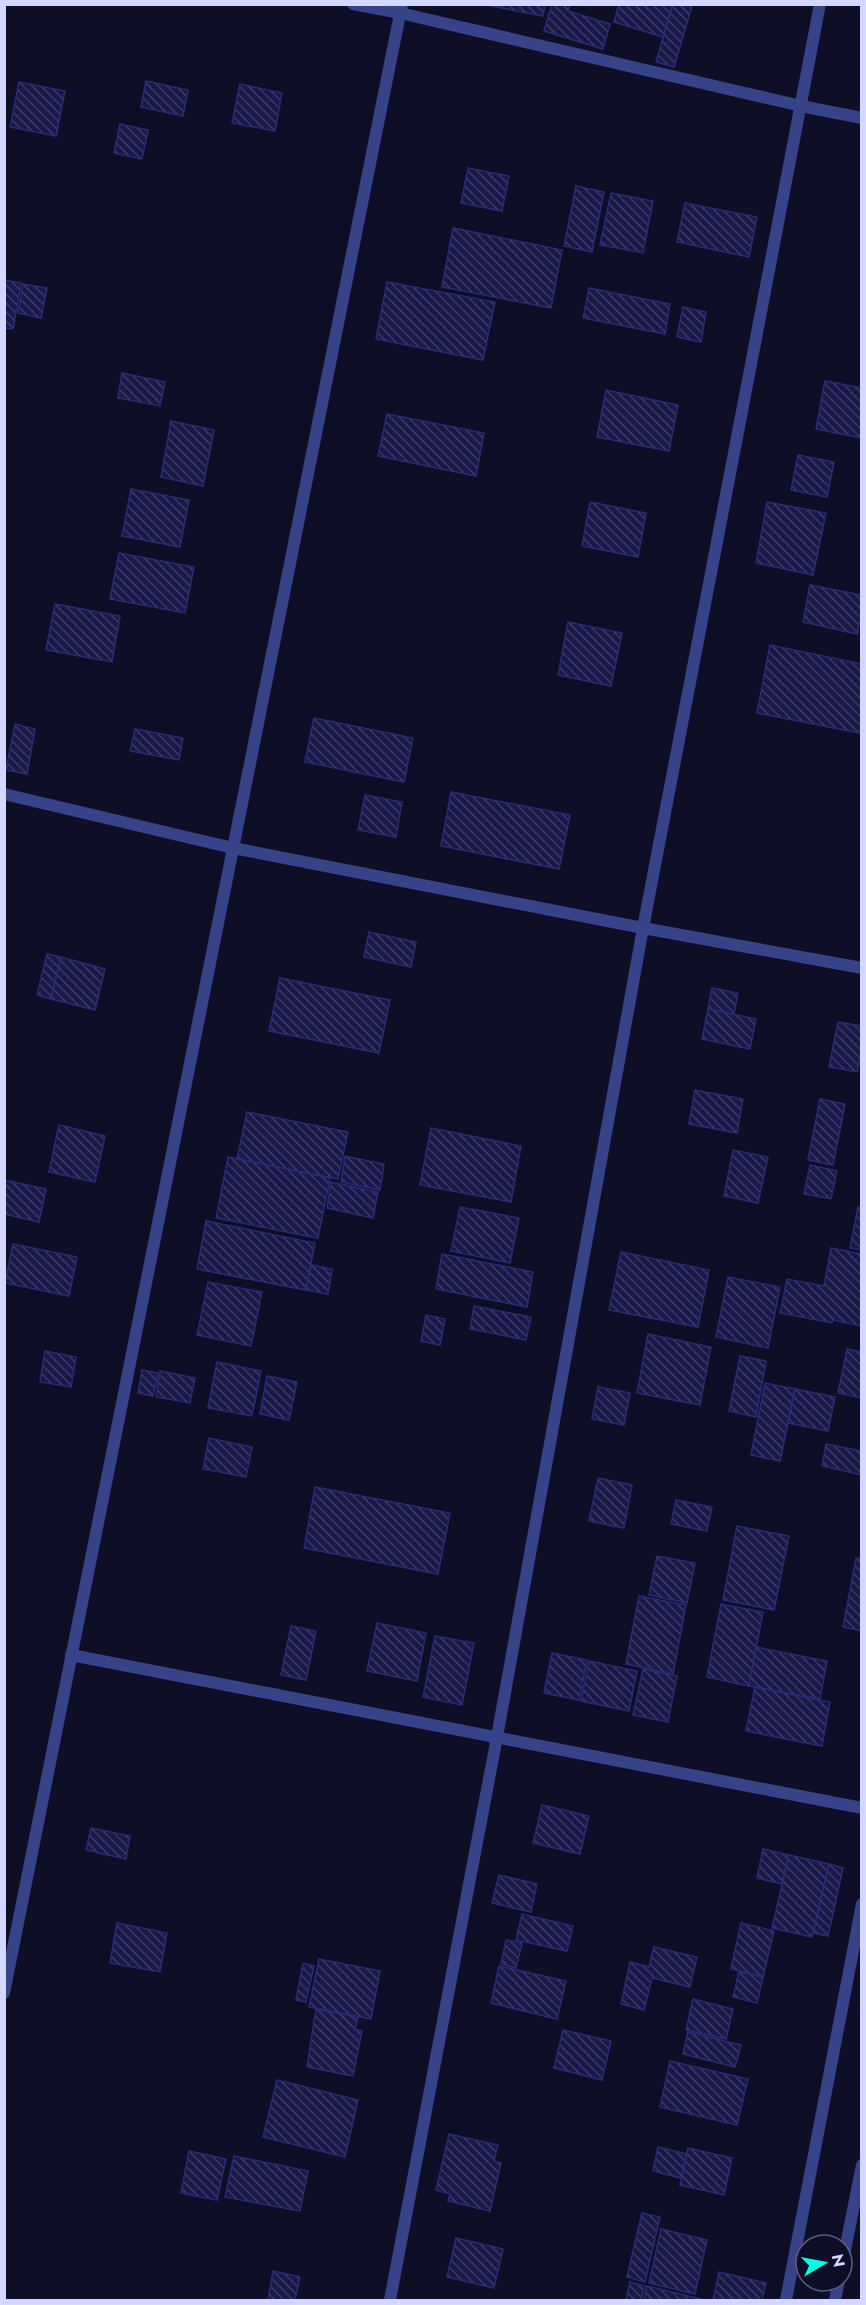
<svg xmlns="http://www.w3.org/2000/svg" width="866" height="2305" font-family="Jost,sans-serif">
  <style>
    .building { fill: url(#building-back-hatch); stroke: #2a2a76; stroke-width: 1.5 }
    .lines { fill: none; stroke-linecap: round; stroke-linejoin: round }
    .service { stroke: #364388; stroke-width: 12 }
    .minor { stroke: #364388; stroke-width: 12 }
  </style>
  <defs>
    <pattern id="building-back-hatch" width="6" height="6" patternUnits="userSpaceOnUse" patternTransform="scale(1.5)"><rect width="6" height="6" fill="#191949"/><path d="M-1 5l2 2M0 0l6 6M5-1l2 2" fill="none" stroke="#3a3a64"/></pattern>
  </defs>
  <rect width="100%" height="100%" fill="#0e0e27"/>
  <g class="building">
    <path d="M481,4H545L543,16Z"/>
    <path d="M552,4H570L568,11L610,24L603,49L544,31Z"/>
    <path d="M619,4H673L663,37L614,22Z"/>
    <path d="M673,4L692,6L674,67L656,62Z"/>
    <path d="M146,81L188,90L183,116L141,107Z"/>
    <path d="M19,82L65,91L56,136L10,127Z"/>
    <path d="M240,84L282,93L275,131L232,123Z"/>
    <path d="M120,124L148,130L142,159L114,153Z"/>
    <path d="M468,168L509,176L502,211L461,203Z"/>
    <path d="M576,186L604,192L592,252L564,246Z"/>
    <path d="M611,193L653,201L643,253L600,245Z"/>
    <path d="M685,203L757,217L749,257L677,242Z"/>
    <path d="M453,228L562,250L551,308L442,287Z"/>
    <path d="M4,280L21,283L13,329L4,328Z"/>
    <path d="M387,282L495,302L483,360L376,339Z"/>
    <path d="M23,284L47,288L41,318L18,313Z"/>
    <path d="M589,288L670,304L665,334L583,318Z"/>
    <path d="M683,307L706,312L701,342L677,337Z"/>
    <path d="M122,373L165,382L160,406L118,398Z"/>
    <path d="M825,381L862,388V438L816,429Z"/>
    <path d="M606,390L678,405L669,451L597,437Z"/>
    <path d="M387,414L484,433L476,476L378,456Z"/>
    <path d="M171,421L214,430L203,486L161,477Z"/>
    <path d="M798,455L834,462L827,497L791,490Z"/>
    <path d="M131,489L189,500L180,547L122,536Z"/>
    <path d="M590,502L646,513L638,557L582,546Z"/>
    <path d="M767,502L826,513L813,575L756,563Z"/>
    <path d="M119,553L194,567L185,613L110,599Z"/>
    <path d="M810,585L862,595V612L857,634L803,622Z"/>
    <path d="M55,604L120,616L112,662L46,650Z"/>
    <path d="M568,622L622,633L611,686L558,675Z"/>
    <path d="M770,645L862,664V723L859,733L757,713Z"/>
    <path d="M314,718L413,738L404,782L305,762Z"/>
    <path d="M15,724L35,729L27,774L6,770Z"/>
    <path d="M135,729L183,738L179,760L130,751Z"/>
    <path d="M451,792L570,815L559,869L441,846Z"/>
    <path d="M365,795L402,802L396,837L358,830Z"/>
    <path d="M369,932L416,942L411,967L364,957Z"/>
    <path d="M47,954L61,957L51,999L37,995Z"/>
    <path d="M61,957L105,969L95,1010L51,999Z"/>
    <path d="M280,978L390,1000L379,1053L269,1031Z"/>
    <path d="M712,988L738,993L734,1014L708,1009Z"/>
    <path d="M708,1009L756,1019L750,1049L702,1039Z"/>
    <path d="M838,1022L862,1026V1050L857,1072L829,1067Z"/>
    <path d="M695,1090L743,1099L737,1133L689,1124Z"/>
    <path d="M820,1099L845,1104L833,1165L808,1160Z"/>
    <path d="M247,1112L348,1132L338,1179L237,1159Z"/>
    <path d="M59,1125L105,1136L95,1182L49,1172Z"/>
    <path d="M431,1128L521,1146L511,1202L420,1185Z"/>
    <path d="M733,1150L768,1157L758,1203L724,1196Z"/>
    <path d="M345,1156L384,1164L380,1190L341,1182Z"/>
    <path d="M228,1157L330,1178L318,1238L216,1218Z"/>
    <path d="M810,1165L837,1171L831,1199L804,1194Z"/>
    <path d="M4,1180L46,1189L39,1222L4,1214Z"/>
    <path d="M331,1182L378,1192L373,1218L327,1208Z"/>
    <path d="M460,1207L519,1218L510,1263L451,1251Z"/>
    <path d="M858,1207L862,1208V1250L850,1248Z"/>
    <path d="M206,1221L315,1243L306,1290L197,1269Z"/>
    <path d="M13,1244L77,1257L69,1296L5,1283Z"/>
    <path d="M831,1248L862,1254V1326L833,1320L832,1323L780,1313L787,1279L824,1286Z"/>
    <path d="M621,1252L709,1270L698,1327L609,1310Z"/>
    <path d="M442,1254L533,1272L527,1307L436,1289Z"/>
    <path d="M311,1265L332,1269L328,1294L306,1290Z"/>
    <path d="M728,1277L780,1287L768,1348L716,1337Z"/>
    <path d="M208,1282L262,1292L251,1346L197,1335Z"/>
    <path d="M474,1306L531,1317L526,1340L470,1329Z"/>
    <path d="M426,1315L445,1319L440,1345L421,1341Z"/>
    <path d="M648,1334L711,1347L700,1405L637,1393Z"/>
    <path d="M847,1349L862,1352V1398L838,1393Z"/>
    <path d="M45,1351L76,1357L71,1387L40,1382Z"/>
    <path d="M740,1356L766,1361L756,1417L729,1411Z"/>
    <path d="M217,1362L261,1371L252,1416L208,1408Z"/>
    <path d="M142,1370L158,1373L153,1396L138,1393Z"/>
    <path d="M160,1371L195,1378L190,1403L156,1397Z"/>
    <path d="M267,1376L297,1382L289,1420L260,1414Z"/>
    <path d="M765,1383L795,1389L780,1461L751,1455Z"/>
    <path d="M598,1387L630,1393L624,1425L592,1419Z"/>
    <path d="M795,1389L835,1397L828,1431L788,1423Z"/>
    <path d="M209,1438L252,1447L246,1477L203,1469Z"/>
    <path d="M826,1444L862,1451V1475L822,1466Z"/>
    <path d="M598,1478L632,1485L624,1528L589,1521Z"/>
    <path d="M315,1487L450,1513L438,1574L304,1548Z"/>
    <path d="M676,1500L712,1507L707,1531L671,1524Z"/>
    <path d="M737,1526L789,1536L774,1610L723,1600Z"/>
    <path d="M657,1556L695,1563L687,1603L649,1595Z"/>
    <path d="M856,1558L862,1559V1631L843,1627Z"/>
    <path d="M639,1596L686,1605L673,1674L626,1664Z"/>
    <path d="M721,1604L763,1612L749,1686L707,1677Z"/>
    <path d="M377,1623L426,1633L417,1681L367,1671Z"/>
    <path d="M291,1626L316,1631L306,1680L281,1675Z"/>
    <path d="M435,1636L474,1643L462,1705L423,1697Z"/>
    <path d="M756,1647L827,1661L820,1699L749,1686Z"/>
    <path d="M552,1653L587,1660L579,1700L544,1693Z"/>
    <path d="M589,1661L637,1671L629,1711L581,1701Z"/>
    <path d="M643,1669L677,1676L668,1722L633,1715Z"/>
    <path d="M755,1687L830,1702L822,1746L746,1731Z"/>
    <path d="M542,1805L589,1816L580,1854L533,1843Z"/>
    <path d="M91,1828L130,1836L126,1859L86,1850Z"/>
    <path d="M763,1849L789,1855L782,1884L757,1878Z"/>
    <path d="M789,1855L829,1864L812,1937L772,1928Z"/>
    <path d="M829,1864L843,1868L828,1936L813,1933Z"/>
    <path d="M499,1875L537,1884L531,1912L492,1903Z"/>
    <path d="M522,1914L573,1926L567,1951L516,1940Z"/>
    <path d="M117,1923L167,1933L160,1972L110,1963Z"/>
    <path d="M741,1923L774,1931L763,1977L731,1969Z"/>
    <path d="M506,1940L522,1943L516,1968L501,1964Z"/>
    <path d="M654,1947L697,1957L690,1987L652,1978L644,2010L621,2004L630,1962L649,1967Z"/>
    <path d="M319,1959L380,1971L371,2019L309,2007Z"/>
    <path d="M303,1963L314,1966L306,2002L296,2000Z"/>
    <path d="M499,1966L566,1981L557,2019L491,2003Z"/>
    <path d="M739,1972L763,1977L757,2003L733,1997Z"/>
    <path d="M693,1999L733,2009L726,2039L686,2030Z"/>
    <path d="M316,2009L358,2017L355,2029L362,2031L353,2076L307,2067Z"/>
    <path d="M563,2030L611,2041L602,2080L554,2068Z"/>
    <path d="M688,2032L741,2045L735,2067L683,2054Z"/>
    <path d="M670,2061L748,2079L737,2125L660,2107Z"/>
    <path d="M277,2080L358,2100L345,2157L263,2137Z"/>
    <path d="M449,2134L498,2145L494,2161L501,2163L490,2211L448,2201L450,2194L436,2190Z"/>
    <path d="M658,2147L687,2154L681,2178L653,2171Z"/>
    <path d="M688,2148L732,2158L724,2195L680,2185Z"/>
    <path d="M189,2151L226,2159L217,2200L181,2193Z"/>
    <path d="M234,2156L308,2171L300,2211L225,2197Z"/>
    <path d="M642,2213L660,2217L645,2282L627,2277Z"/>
    <path d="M661,2229L707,2240L695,2294L649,2283Z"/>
    <path d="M456,2238L503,2249L494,2288L447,2277Z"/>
    <path d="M273,2271L300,2277L295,2300H268Z"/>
    <path d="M719,2272L766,2283L762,2300H713Z"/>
    <path d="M630,2282L645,2286L641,2300H626Z"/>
    <path d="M647,2286L705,2300H644Z"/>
  </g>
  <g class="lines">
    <path class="service" d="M353,4L400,13"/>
    <g class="minor">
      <path d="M400,13L801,106L862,118"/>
      <path d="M4,794L233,848L643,928L862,968"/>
      <path d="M71,1655L862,1808"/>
      <path d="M4,1993L402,4"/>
      <path d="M842,2265L862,2165"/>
      <path d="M390,2300L497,1737L643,928L820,4"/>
      <path d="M786,2300L862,1904"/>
      <path d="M835,2300L839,2281"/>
    </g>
  </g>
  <rect width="866" height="2305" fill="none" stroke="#d4d7ff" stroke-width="12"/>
  <g transform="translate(824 2263) rotate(80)"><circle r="28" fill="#0e0e27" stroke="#5d5e7d" stroke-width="1.5"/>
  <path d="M0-4.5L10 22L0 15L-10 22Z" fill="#00ffe7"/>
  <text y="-9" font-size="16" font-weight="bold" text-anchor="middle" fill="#d4d7ff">N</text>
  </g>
</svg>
